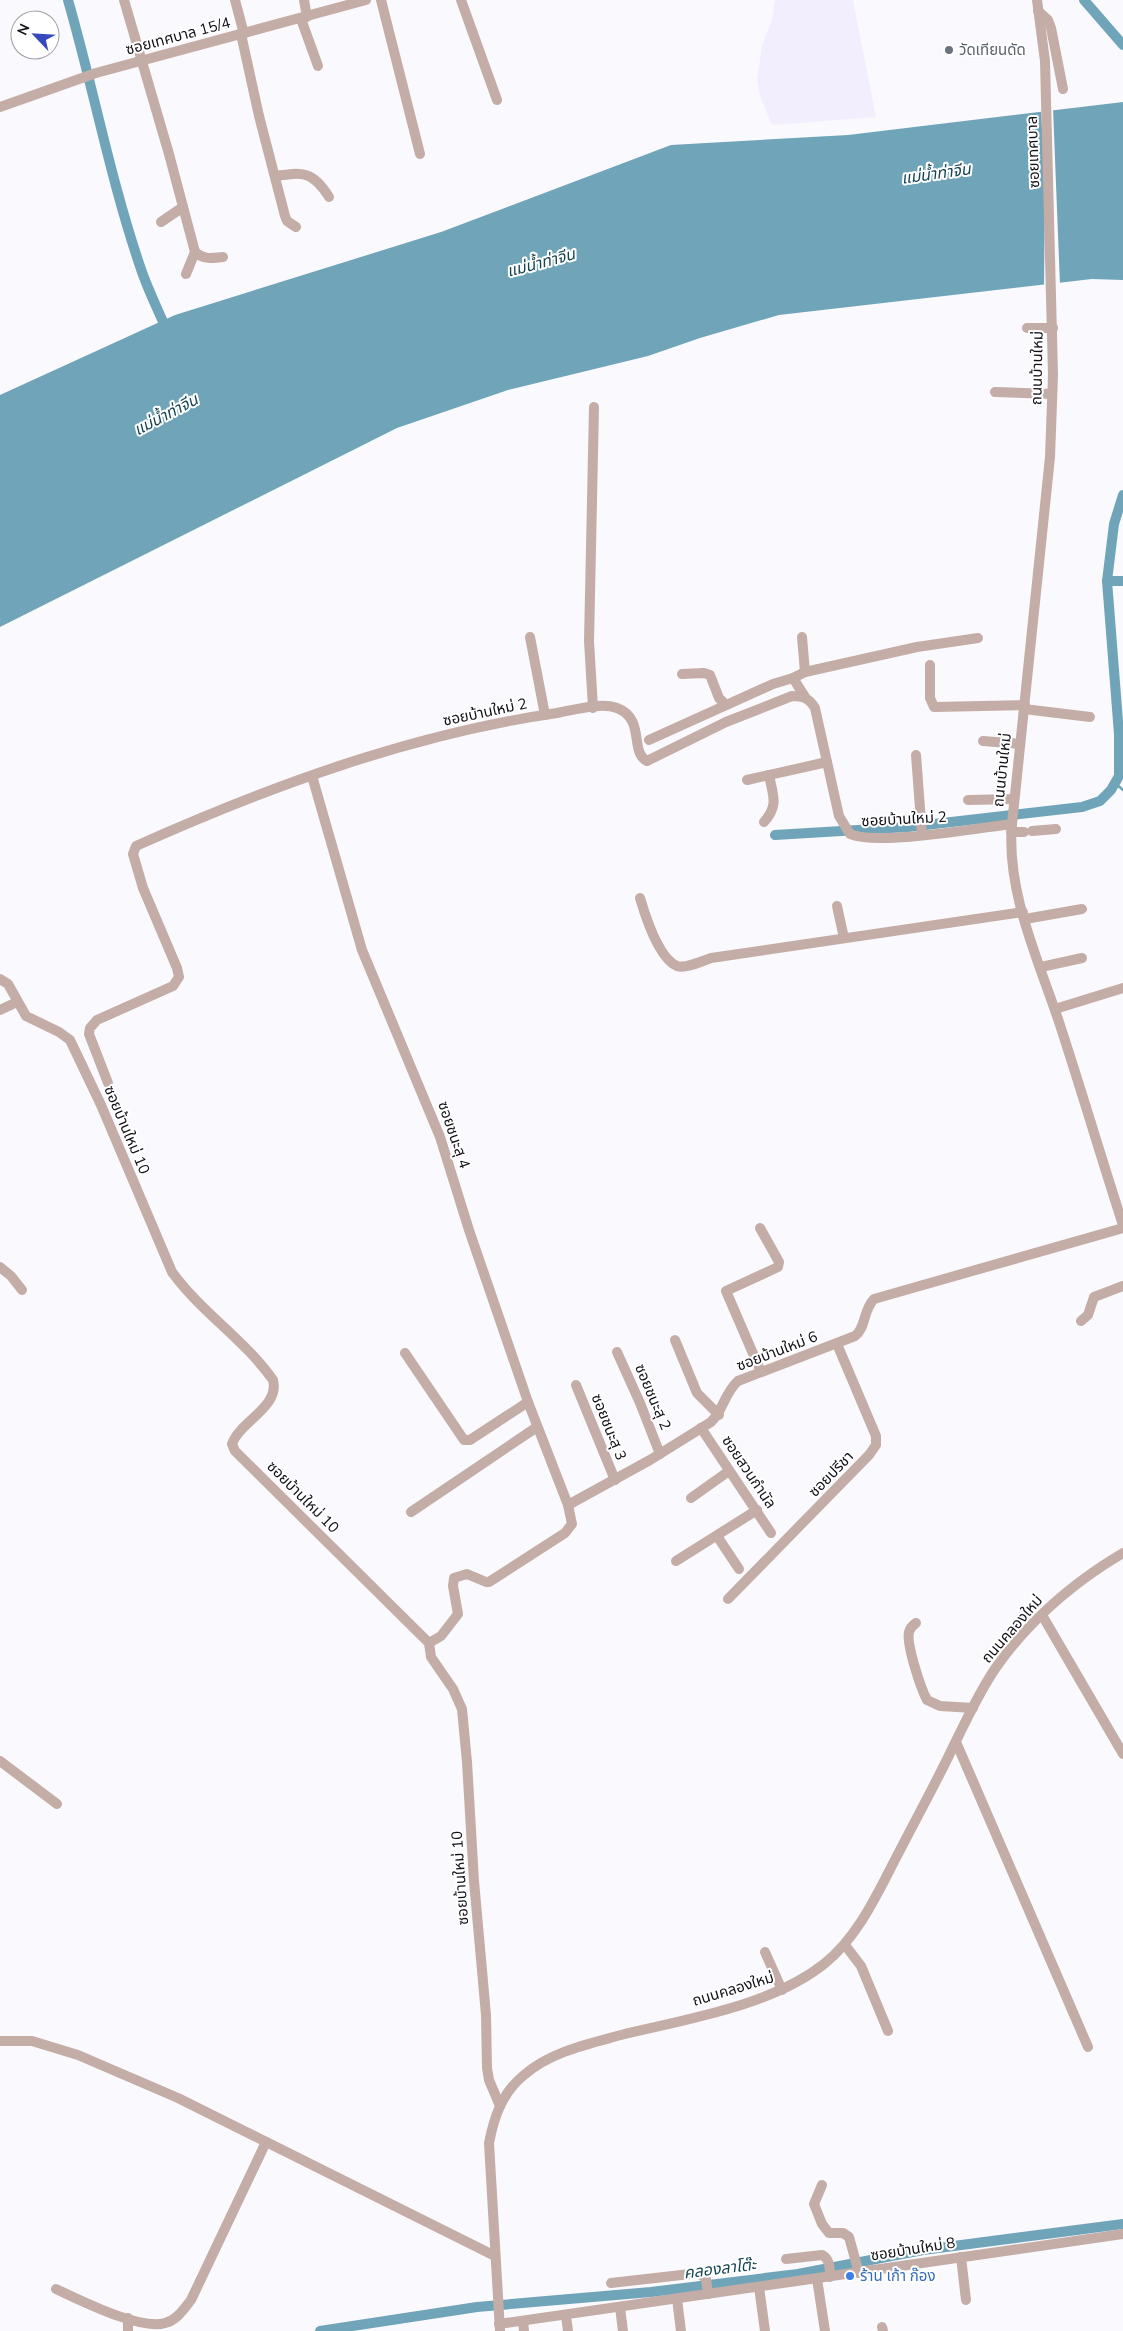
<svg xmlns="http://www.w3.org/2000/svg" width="1123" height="2331" font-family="'Nunito Sans','Noto Sans Thai',sans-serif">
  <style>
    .built { fill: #f3eefe }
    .water { fill: #70a5b9 }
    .pier { fill: #faf9fd }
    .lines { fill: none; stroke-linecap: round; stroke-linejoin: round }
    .stream { stroke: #70a5b9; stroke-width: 2.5 }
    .canal { stroke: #70a5b9; stroke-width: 10 }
    .minor { stroke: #c4ada6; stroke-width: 10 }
    .worship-dot { fill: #6b7280; stroke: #fff; stroke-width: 2 }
    .shop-dot { fill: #3f7fe0; stroke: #fff; stroke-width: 2 }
    .labels { text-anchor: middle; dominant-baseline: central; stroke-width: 4; stroke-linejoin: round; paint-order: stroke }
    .street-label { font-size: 15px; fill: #121016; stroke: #fff }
    .worship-label { font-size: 15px; fill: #5b616d; stroke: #fff; text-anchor: start }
    .shop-label { font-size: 15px; fill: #366cbe; stroke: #fff; text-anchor: start }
    .water-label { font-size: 16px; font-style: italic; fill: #154453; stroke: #fff }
  </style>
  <rect width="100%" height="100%" fill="#faf9fd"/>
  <path class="built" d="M775,0H853L876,117L772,125L760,96L757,80L762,45L772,20Z"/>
  <path class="water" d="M1123,102V280L1092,279L779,315L700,338L648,356L508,390L397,428L0,627V395L175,315L441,232L671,145L848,135Z"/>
  <path class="pier" d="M1053,108L1060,285L1044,287L1045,182L1041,110Z"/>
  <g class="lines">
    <path class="stream" d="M1115,783L1123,790"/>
    <g class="canal">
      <path d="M68,0C94,90 111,183 142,272C149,292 159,312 167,331"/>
      <path d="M1084,0L1123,45"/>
      <path d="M1107,581H1123"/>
      <path d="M775,835L908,827L1082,807L1100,801L1111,790L1119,776V734L1107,581L1114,524L1123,495"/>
      <path d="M320,2331L477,2307L651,2292L798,2274L923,2250L1123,2224"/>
    </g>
    <g class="minor">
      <path d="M124,0L169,154L195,252L186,274"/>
      <path d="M235,0L244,34"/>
      <path d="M304,0L307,17"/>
      <path d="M381,0L420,154"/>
      <path d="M461,0L497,100"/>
      <path d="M1037,0L1045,61L1053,375L1050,457L1012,824C1006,891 1038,959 1059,1022C1081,1089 1101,1157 1123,1225"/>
      <path d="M1038,11L1048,20L1051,28L1063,89"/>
      <path d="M301,19L318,66"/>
      <path d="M241,34L259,116L285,216L287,221L296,227"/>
      <path d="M0,107L96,73L366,0"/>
      <path d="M275,176C303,172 313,171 329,197"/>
      <path d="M161,222L183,207"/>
      <path d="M195,252C204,260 211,258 223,257"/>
      <path d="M1027,328H1053"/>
      <path d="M995,392L1052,394"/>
      <path d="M530,637L545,715"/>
      <path d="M802,637L805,672"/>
      <path d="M930,665V698L934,707L1025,705"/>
      <path d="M682,674L704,673L710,675L719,698L726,705"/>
      <path d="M793,678L805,672L917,647L978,638"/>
      <path d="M593,708L589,641L594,407"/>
      <path d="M1024,709L1090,717"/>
      <path d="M649,740L773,684L793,678L805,697"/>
      <path d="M983,741L1020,744"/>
      <path d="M916,755L922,835"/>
      <path d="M312,776L362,950L440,1137L469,1230L528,1402L568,1505"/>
      <path d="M747,780L827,762"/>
      <path d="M968,800L1014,799"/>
      <path d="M764,822C779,805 773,796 769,775"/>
      <path d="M1032,831L1056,829"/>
      <path d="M1011,832H1024"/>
      <path d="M640,898C645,915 658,958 677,966C686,969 702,961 711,958L1023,912"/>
      <path d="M837,906L844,938"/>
      <path d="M1025,919L1082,909"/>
      <path d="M1041,967L1082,958"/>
      <path d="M0,979L8,984L26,1016L59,1032L70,1040L101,1105L172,1272C201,1312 245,1340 273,1380C280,1407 240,1421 232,1444L235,1451L429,1643L431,1657L453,1689L462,1709L467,1762L474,1881L486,2015L487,2068L489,2080L500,2106"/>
      <path d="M1055,1009L1123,988"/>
      <path d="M0,1010L17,1002"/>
      <path d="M108,1083L89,1034L90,1028L97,1020L173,986L179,977L177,968L143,888L133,854L136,846C270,786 412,734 557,713C575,710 600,702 617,708C646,719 629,752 647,761L726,722L792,696C803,696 809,698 815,708L839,816L850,834C877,846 978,828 1012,824"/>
      <path d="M760,1228L779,1262L778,1267L726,1291L761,1372"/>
      <path d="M0,1267L11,1276L22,1290"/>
      <path d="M1081,1321L1088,1315L1094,1297L1123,1286"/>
      <path d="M675,1340L697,1393L719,1415"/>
      <path d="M617,1352L640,1403L660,1454"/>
      <path d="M405,1353L464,1440H470L528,1402"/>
      <path d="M576,1385L615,1480"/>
      <path d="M701,1428L771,1533"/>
      <path d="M691,1498L729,1471"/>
      <path d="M411,1512L537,1427"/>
      <path d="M717,1536L739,1569"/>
      <path d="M676,1561L757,1510"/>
      <path d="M728,1599L869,1455L876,1445V1436L837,1344"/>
      <path d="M1042,1615L1123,1754"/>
      <path d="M916,1623C913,1625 910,1628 909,1632C906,1644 921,1689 927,1700L940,1706L973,1708"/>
      <path d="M429,1643L441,1636L458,1614L453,1586L454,1578L467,1574L486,1582H489L565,1533L572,1524L568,1505L650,1460L711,1422C723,1411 725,1392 738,1381L855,1336C866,1328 863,1310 874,1299L1123,1228"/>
      <path d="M956,1742L1088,2047"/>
      <path d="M0,1761L57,1804"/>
      <path d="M845,1945L861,1966L888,2031"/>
      <path d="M765,1952L782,1990"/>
      <path d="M0,2041H32L78,2055L178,2098L495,2256"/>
      <path d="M822,2185L814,2204L822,2224L829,2233H843L849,2237L859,2273"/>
      <path d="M961,2257L966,2300"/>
      <path d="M786,2259L822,2255C830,2259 830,2269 830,2277"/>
      <path d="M817,2279L825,2331"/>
      <path d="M611,2283L699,2273L706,2279L708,2294"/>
      <path d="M759,2287L765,2331"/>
      <path d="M56,2289C80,2300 141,2331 165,2323C177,2320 184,2309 191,2300L266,2142"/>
      <path d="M677,2299L681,2331"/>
      <path d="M620,2307L623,2331"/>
      <path d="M566,2316L568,2331"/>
      <path d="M523,2321L524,2331"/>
      <path d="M499,2324L1123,2234"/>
      <path d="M882,2327L883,2331"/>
      <path d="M128,2331V2318"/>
      <path d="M500,2331L489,2143C494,2117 502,2093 524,2075C550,2052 588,2044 621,2035C687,2019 771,2006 824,1964C859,1936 878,1892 898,1854C917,1817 937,1781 955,1743C968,1717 980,1690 997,1666C1030,1620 1074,1582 1123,1553"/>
    </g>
  </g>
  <circle class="worship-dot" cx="949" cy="50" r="5"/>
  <circle class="shop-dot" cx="850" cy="2276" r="5"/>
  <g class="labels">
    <g class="street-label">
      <text transform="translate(178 36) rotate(-15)">ซอยเทศบาล 15/4</text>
      <text transform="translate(1033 152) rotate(-92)">ซอยเทศบาล</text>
      <text transform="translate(1037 368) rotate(-89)">ถนนบ้านใหม่</text>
      <text transform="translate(485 712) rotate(-12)">ซอยบ้านใหม่ 2</text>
      <text transform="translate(1002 770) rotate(-84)">ถนนบ้านใหม่</text>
      <text transform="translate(904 819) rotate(-3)">ซอยบ้านใหม่ 2</text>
      <text transform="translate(127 1130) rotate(67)">ซอยบ้านใหม่ 10</text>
      <text transform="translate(454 1135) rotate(71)">ซอยชนะสุ 4</text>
      <text transform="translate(777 1351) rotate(-21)">ซอยบ้านใหม่ 6</text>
      <text transform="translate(653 1397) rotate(67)">ซอยชนะสุ 2</text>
      <text transform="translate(609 1427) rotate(68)">ซอยชนะสุ 3</text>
      <text transform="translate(749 1472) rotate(56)">ซอยสวนกำนัล</text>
      <text transform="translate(831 1474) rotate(-46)">ซอยปรีชา</text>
      <text transform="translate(303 1497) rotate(45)">ซอยบ้านใหม่ 10</text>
      <text transform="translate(1012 1629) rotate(-49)">ถนนคลองใหม่</text>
      <text transform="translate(460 1878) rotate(-94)">ซอยบ้านใหม่ 10</text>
      <text transform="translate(733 1989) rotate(-17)">ถนนคลองใหม่</text>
      <text transform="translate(913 2249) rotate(-9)">ซอยบ้านใหม่ 8</text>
    </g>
    <g class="worship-label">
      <text x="959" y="50">วัดเทียนดัด</text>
    </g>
    <g class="shop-label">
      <text x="860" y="2276">ร้าน เก้า ก๊อง</text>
    </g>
    <g class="water-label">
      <text transform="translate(936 174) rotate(-8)">แม่น้ำท่าจีน</text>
      <text transform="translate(541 263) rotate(-15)">แม่น้ำท่าจีน</text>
      <text transform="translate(166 415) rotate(-28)">แม่น้ำท่าจีน</text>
      <text transform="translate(720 2269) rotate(-7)">คลองลาโต๊ะ</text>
    </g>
  </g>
  <g transform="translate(35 35) rotate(295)"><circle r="24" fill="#ffffff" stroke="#a09fa2"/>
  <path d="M0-4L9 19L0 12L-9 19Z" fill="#374abd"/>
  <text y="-8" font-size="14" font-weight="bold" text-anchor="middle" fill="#121016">N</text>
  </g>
</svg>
